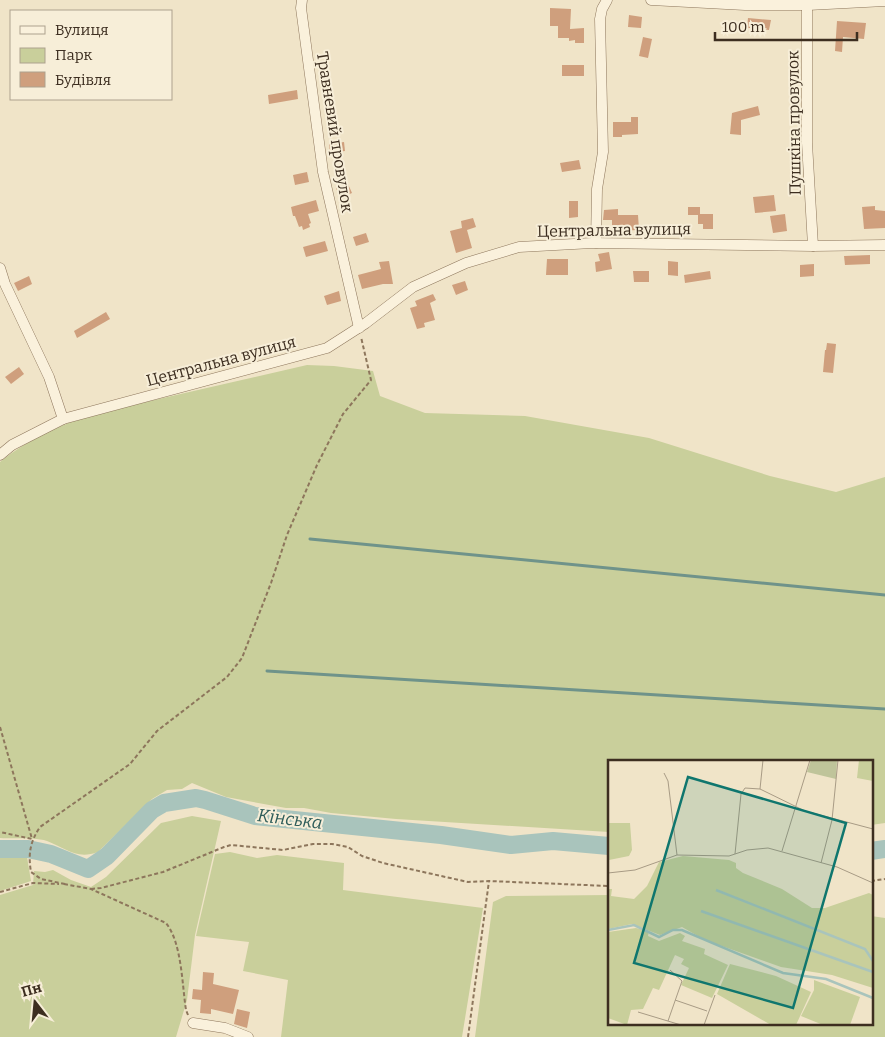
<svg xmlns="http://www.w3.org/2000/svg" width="885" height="1037" font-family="Bitter,serif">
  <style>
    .green { fill: #c9cf9b }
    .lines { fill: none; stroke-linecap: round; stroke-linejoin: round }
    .stream { stroke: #6f938a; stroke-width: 3 }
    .river { stroke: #a9c4bc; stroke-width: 18 }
    .building { fill: #cf9f7d }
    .minor-casing { stroke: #8d765c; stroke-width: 11 }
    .path { stroke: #8d765c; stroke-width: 2; stroke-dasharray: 4 2.5; stroke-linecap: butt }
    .minor { stroke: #faf1dc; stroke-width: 10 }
    .labels { text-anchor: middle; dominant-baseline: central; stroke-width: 4; stroke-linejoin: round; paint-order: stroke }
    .street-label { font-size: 16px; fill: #3d2e20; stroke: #f7eed8 }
    .water-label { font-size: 18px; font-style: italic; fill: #2f5d5a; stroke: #f7eed8 }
    .inset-river { fill: none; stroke: #a9c4bc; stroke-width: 2.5 }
    .inset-road { fill: none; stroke: #a89b85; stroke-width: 1 }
    .view { fill: #0f766e; fill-opacity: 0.15; stroke: #0f766e; stroke-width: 2.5 }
    .inset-edge { fill: none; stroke: #3d2e20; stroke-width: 2.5 }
  </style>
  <rect width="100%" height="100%" fill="#f0e4c8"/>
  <g class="green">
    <path d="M307,365L334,366L373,371L380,396L425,413L525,416L649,438L770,476L836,492L885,477V823L871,825V761H609V832L396,819L331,813L304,808H286L226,797L192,783L182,789L167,790L152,799L98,852C76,860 66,848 47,841C35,837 13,839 0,838V462C27,440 60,425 93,414Z"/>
    <path d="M192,816L221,821L195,935L187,1000L176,1037H0V895L33,885L34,871L45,872L53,870L71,880L91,887L106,877L161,823Z"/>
    <path d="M26,851L31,881L0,891V853Z"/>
    <path d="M230,852L257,858L277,855L344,863L343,890L483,908L462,1037H281L288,980L243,971L249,942L196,936L215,854Z"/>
    <path d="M609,895V1023H871V916L885,918V1037H475L493,902L506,896Z"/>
  </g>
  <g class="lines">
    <g class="stream">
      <path d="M310,539L885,595"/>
      <path d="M267,671L885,709"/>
    </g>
    <g class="river">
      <path d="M0,849H28L51,854L88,869L107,856L152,810L164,803L196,798L205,800L255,816L441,835L511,845L553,841L609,846"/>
      <path d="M871,851L885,849"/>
    </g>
  </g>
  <g class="building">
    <path d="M550,8L571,9L570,29L584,28V43H575V40L569,41V38H558V26H550Z"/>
    <path d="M629,15L642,17L641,28L628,27Z"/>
    <path d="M748,18L771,20L769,30L747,28Z"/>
    <path d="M837,21L866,23L864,39L843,37L842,52L835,51Z"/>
    <path d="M643,37L652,39L648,58L639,56Z"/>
    <rect x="562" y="65" width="22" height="11"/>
    <path d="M297,90L298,99L269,104L268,95Z"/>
    <path d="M758,106L760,115L741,120V135L730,134L732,113Z"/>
    <path d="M631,117H638V134L622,135V137H613V122H631Z"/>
    <path d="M344,142L345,151L330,153L329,144Z"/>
    <path d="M579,160L581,169L562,172L560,163Z"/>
    <path d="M307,172L309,182L295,185L293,175Z"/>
    <path d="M348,184L352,193L340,198L336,188Z"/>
    <path d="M774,195L776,211L755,213L753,197Z"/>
    <path d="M316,200L319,211L308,214L311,223L309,224L310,227L303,230L302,226L299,227L295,216H293L291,207Z"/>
    <path d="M569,201H578V217L569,218Z"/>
    <path d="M875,206V210L885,211V228L864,229L862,207Z"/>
    <path d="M688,207H700V214H713V229H703V224H698V215H688Z"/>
    <path d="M618,209V215H638L639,230L612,231V220H603L604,210Z"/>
    <path d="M785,214L787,231L773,233L770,216Z"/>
    <path d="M473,218L476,227L467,230L472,248L456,253L450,231L462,228L461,221Z"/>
    <path d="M366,233L369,242L356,246L353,237Z"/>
    <path d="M325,241L328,251L306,257L303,247Z"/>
    <path d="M609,252L612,269L596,272L595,262L600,261L598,254Z"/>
    <path d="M870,255V264L845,265L844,256Z"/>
    <path d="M547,259H568V275H546Z"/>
    <path d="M389,261L393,284H383L362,289L358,275L381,269L379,262Z"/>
    <path d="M668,261L678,262V276L668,275Z"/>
    <path d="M814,264V276L800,277V265Z"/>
    <path d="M633,271H649V282H634Z"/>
    <path d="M710,271L711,279L685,283L684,275Z"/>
    <path d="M29,276L32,284L18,291L14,283Z"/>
    <path d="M465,281L468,290L456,295L452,285Z"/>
    <path d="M339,291L341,301L327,305L324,296Z"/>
    <path d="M433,294L436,300L430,303L435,320L424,323L425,327L417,329L410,308L417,306L415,301Z"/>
    <path d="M106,312L110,319L77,338L74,331Z"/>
    <path d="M827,343L836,344L833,373L823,372L825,350H826Z"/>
    <path d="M19,367L24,374L11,384L5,377Z"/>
    <path d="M203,972L214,973L213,984L239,990L233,1014L211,1009V1014L200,1013L201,1000L192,999L193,989L202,990Z"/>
    <path d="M237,1009L250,1012L247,1028L234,1024Z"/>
  </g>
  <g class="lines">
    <g class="minor-casing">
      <g id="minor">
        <path d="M302,0L301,8L323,172L359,328"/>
        <path d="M651,0L745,5H808L885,1"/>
        <path d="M807,0V143L813,246"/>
        <path d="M596,243L597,189L603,152L600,19L602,9L607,0"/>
        <path d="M0,268L5,284L49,377L63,419"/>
        <path d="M0,455L12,445L63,419L327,348L366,323L413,287L466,263L519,247L592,243L813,246L885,245"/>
        <path d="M193,1023L225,1028L248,1037"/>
      </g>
    </g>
    <g class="path">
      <path d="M0,727L32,839L0,832"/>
      <path d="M871,881L885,879"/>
      <path d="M64,884L91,889L166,923C182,943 182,985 186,1010L188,1015"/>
      <path d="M65,884L41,879L31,872C28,854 30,842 40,827L130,764L157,731L227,677L242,658L271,583L287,535L317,465L343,414L371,380L361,337"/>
      <path d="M91,889L101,888L163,872L224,847L231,845L283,850L313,844H332L348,847L362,856L383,863L468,882L489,881L609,886"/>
      <path d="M0,892L33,883L59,884"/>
      <path d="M468,1037L489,881"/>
    </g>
    <use href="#minor" class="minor"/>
  </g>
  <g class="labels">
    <g class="street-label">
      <text transform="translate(794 123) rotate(-91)">Пушкіна провулок</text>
      <text transform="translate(335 132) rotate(81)">Травневий провулок</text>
      <text transform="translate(614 230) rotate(-1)">Центральна вулиця</text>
      <text transform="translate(221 361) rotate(-15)">Центральна вулиця</text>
    </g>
    <g class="water-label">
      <text transform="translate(290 819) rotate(7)">Кінська</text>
    </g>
  </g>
  <g transform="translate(608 760)">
    <rect width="265" height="265" fill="#f0e4c8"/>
    <path d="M251,0H265V21L249,18ZM0,63H22L24,90L21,96L1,100ZM75,96L121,100L128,103V108L135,113L174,129L204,148H217L261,133L265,135V228L224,215L173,207L97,180L74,167L52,175L24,164L0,169V129H4L3,136L26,139L39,126L51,102ZM28,168L41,171L40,176L51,181L72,173L77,176L74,181L97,189L96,194L120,205L104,238L73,225L81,208L73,204L76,199L67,195L51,230L45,228L35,249L23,250L19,265L0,258V172ZM122,204L168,216L203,232L188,265H163L109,234ZM206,220L252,237L242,265H215L193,256L206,230Z" fill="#c9cf9b"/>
    <path d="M203,0H229L228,19L199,12Z" fill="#bfc49a"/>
    <path class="inset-river" d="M108,130L257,189L265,201M93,151L265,212M0,170L26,165L51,177L65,170H74L175,213L218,219L265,238"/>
    <path class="inset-road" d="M56,13L60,21L69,95M152,29L197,51L265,69M174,91L202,0M127,94L133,34L137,28L152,29L155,0M213,103L224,60L230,0M0,113L27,110L69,95L121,96L139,90L160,88L229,107L265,123M67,240L99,251M30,252L73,265M60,261L74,221L62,210M96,265L107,235"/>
    <path class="view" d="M80,17L238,63L185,248L26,203Z"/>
    <rect width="265" height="265" class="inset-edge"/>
  </g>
  <rect x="10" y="10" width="162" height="90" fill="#f7eed8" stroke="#ada18e"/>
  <rect x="20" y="26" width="25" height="8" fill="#faf1dc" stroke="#ada18e"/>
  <text x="55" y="35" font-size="15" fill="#3d2e20">Вулиця</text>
  <rect x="20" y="48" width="25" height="15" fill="#c9cf9b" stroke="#ada18e"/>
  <text x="55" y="60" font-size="15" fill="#3d2e20">Парк</text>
  <rect x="20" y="72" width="25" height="15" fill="#cf9f7d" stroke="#ada18e"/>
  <text x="55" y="85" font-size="15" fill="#3d2e20">Будівля</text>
  <g transform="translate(35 1002) rotate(344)" stroke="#f7eed8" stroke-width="4" paint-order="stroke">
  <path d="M0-4L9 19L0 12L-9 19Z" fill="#3d2e20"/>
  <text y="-8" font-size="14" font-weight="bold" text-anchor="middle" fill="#3d2e20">Пн</text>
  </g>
  <path d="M715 32v8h142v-8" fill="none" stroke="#3d2e20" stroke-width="2.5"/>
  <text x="722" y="32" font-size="15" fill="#3d2e20" stroke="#f7eed8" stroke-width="4" paint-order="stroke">100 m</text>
</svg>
